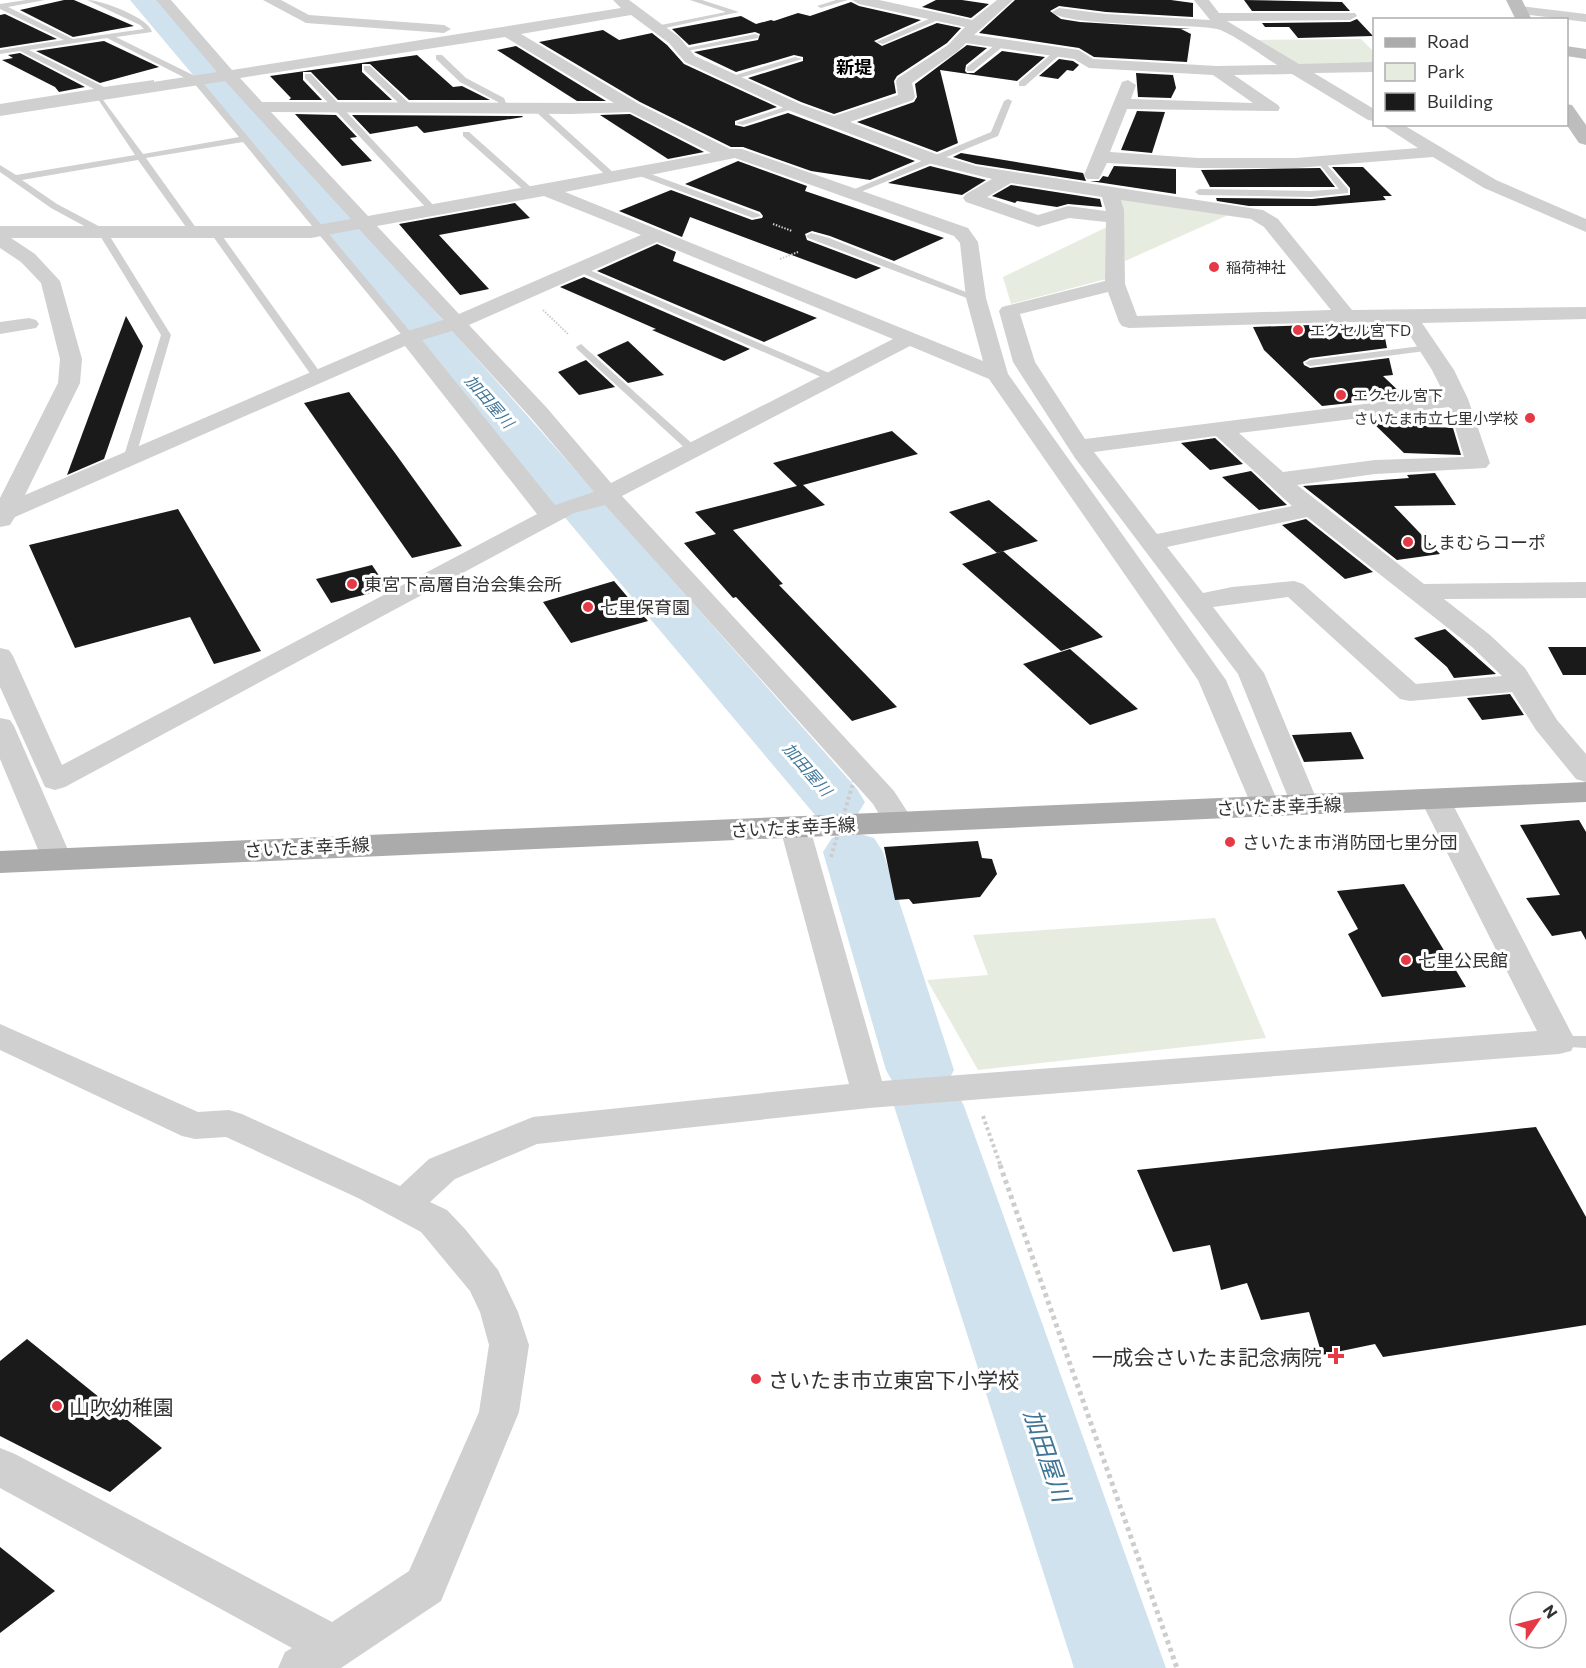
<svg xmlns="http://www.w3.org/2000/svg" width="1586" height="1668" font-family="Commissioner,'Noto Sans JP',sans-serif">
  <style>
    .green { fill: #e6ecdf }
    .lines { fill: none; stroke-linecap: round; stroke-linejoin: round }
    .river { fill: #cfe2ee; fill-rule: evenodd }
    .building { fill: #1a1a1a }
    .path-far2 { stroke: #cdcdcd; stroke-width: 2; stroke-dasharray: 1.5 1.5; stroke-linecap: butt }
    .path-far1 { stroke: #cdcdcd; stroke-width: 4; stroke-dasharray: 3 3; stroke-linecap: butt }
    .path { stroke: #cdcdcd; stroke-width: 5; stroke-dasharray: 4 4; stroke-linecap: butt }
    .lane { fill: #d0d0d0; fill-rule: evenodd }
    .street { fill: #d0d0d0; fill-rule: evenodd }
    .secondary { fill: #bdbdbd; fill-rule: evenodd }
    .primary { fill: #ababab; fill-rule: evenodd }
    .path-bridge { stroke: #cdcdcd; stroke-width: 4; stroke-dasharray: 3 3; stroke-linecap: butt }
    .poi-dot { fill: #e63946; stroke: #fff; stroke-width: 2 }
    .labels { text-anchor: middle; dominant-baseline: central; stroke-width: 6; stroke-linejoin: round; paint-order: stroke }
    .far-poi-label { font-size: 15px; fill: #333; stroke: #fff; text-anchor: start }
    .far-water-label { font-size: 16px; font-style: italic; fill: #3f7597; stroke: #fff }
    .far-quarter-label { font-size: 18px; font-weight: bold; fill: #000; stroke: #fff }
    .poi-label { font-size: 18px; fill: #333; stroke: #fff; text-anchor: start }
    .street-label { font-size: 18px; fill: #333; stroke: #fff }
    .near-poi-label { font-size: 21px; fill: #333; stroke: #fff; text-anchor: start }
    .near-water-label { font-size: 24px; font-style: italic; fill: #3f7597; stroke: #fff }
  </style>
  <rect width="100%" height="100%" fill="#fff"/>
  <g class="green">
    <path d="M1361,39L1374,52V63L1299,65L1255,40Z"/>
    <path d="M1119,195L1235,212L1125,261Z"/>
    <path d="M1109,226L1110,278L1011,304L1003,277Z"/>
    <path d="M1215,918L1266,1038L978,1070L927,980L988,975L973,935Z"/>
  </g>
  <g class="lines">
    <g class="river">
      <path d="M130,0H160L857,789L865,802L857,815L836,821L815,815Z"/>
      <path d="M853,832L874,838L883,852L954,1070L946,1085L954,1087L964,1106L1166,1668H1074L894,1106L903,1090L896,1088L886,1070L823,852L832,838Z"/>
    </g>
  </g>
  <g class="building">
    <path d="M64,0H74L134,26L73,37L20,10Z"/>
    <path d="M936,0H962L989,4L971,18L922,7Z"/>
    <path d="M1015,0H1171L1193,3V17L1106,12L1059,6L1050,11L1061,19L1080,22L1191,29H1181L1191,34L1187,62L1094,57L1079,48L979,33Z"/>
    <path d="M1244,0L1342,2L1350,11H1252Z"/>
    <path d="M851,2L859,6L921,20L874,41L882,46L937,23L961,28L947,43L897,76L894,81L896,93L834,114L801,102L748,78L803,61V57L794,55L736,72L694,52L758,40L760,34L755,32L689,45L672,29L741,16L756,24L771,20L774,21L798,13L810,16Z"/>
    <path d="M5,14L57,39L0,48V15Z"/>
    <path d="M1357,19L1373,36L1298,38L1289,27H1265L1262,23L1350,22Z"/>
    <path d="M603,30L619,40L652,33L667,45L684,64L777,107L735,121V125L744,127L788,113L915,161L870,180L811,171L743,147H731L640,102L539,42Z"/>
    <path d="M104,41L159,67L100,83L36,51Z"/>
    <path d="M967,45L987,48L966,65L965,71L967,73H974L1002,51L1045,57L1017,81L940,70L958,143L937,152L857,122L914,102L917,97L915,84Z"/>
    <path d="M516,46L606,101H577L497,50Z"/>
    <path d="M20,53L85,87L59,92L55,87L2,60L13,58L8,55Z"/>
    <path d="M417,55L453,87L462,86L490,100H409L370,64H362V72L392,100H338L311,72H303V80L322,100H289L291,98L270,76Z"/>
    <path d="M1059,59L1073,61L1079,65L1073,71L1067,70L1058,79L1039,76Z"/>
    <path d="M1136,73L1173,75L1176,88L1171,98L1138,97Z"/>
    <path d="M1137,111L1165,112L1152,153L1121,150Z"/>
    <path d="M295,114L336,115L357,137L350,138L372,161L342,166Z"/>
    <path d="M630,114L704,152L668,159L600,115Z"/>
    <path d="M352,115L522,116L523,117L424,133L417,126L370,134Z"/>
    <path d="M961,153L1083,173L1086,181L976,164L953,157Z"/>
    <path d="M738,161L807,186L805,191L944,238L894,261L830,236L812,231L805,234L807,240L881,268L856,279L690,217L682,237L619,211L671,190L752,220L762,218L763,216L760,212L685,184Z"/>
    <path d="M930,166L986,180L962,195L888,183Z"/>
    <path d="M1114,166L1176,169V194L1090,181H1099L1103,176L1108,177Z"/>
    <path d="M1332,167H1363L1392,196H1383L1386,200L1315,206H1249L1217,201L1216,198L1312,199L1350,195V188Z"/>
    <path d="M1320,168L1335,187H1210L1201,170Z"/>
    <path d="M1011,185L1100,199L1102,207L1068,204L1057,207L1017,201L1015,203L992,196Z"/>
    <path d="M515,203L530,218L439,235L489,289L460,295L399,224Z"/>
    <path d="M657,244L676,252L673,261L817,318L764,342L597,271Z"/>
    <path d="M584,277L750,349L724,361L652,330L656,329L560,287Z"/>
    <path d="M126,316L143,346L104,459L67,475Z"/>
    <path d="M1339,324L1383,328L1387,348L1310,358L1303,362L1304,365L1310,368L1389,358L1393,375L1383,376L1405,397L1322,406L1264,350L1253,327Z"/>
    <path d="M628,341L664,375L628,383L597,355Z"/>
    <path d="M586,360L615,387L579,395L558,372Z"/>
    <path d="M349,392L395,453L462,546L412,558L304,403Z"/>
    <path d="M1422,413L1438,427L1453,428L1461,455L1404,453L1369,419Z"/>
    <path d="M892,431L918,454L803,485L825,505L733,530L783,584L779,585L897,707L852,721L736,597L733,598L684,543L716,534L695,512L797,486L773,463Z"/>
    <path d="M1215,438L1243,464L1210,470L1181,443Z"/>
    <path d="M1251,471L1287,505L1259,510L1222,477Z"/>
    <path d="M1435,473L1456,505L1394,506L1440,554L1397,560L1303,486L1409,478L1407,475Z"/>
    <path d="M989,500L1038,541L997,553L949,512Z"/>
    <path d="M178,509L261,651L214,664L190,617L75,648L29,545Z"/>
    <path d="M1306,519L1373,572L1345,579L1282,525Z"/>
    <path d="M1003,551L1103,637L1061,651L962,564Z"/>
    <path d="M372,565L388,589L331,603L316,579Z"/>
    <path d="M614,581L648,621L571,643L543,602Z"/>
    <path d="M1445,629L1496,674L1454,678L1447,667L1414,638Z"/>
    <path d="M1548,647H1586V675H1563Z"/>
    <path d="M1070,649L1138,709L1090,725L1023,664Z"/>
    <path d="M1510,694L1524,715L1482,720L1467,698Z"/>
    <path d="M1351,732L1364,759L1304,762L1292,735Z"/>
    <path d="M1579,820L1586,832V940L1581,931L1552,936L1526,898L1560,895L1520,825Z"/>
    <path d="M978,841L982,858L992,859L997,874L980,897L913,904L909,899L895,900L884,847Z"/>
    <path d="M1404,884L1466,987L1382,997L1348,934L1358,929L1337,891Z"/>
    <path d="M1536,1127L1586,1217V1325L1383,1357L1375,1344L1322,1355L1309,1312L1261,1320L1247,1283L1221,1290L1210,1245L1173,1252L1137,1170Z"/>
    <path d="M27,1339L162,1448L110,1492L0,1436V1361Z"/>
    <path d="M0,1547L55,1591L0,1633Z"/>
  </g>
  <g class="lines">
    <g class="path-far2">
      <path d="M773,224L792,231"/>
      <path d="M780,259L798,252"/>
      <path d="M543,310L568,334"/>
    </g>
    <path class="path-far1" d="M983,1116L1001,1167"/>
    <path class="path" d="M1000,1165L1177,1668"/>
    <g class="lane">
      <path d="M26,0H45L8,7L73,39L144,29L140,25L87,0C102,0 149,18 152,32L116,37L199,78L413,335V339H405L243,142L146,158L199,232L194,235L191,234L138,160L22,180L57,204L106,230L171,335L135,459L133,461H125L123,459L161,335L99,234L51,208L0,172V165L16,175L135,155L94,93L0,108V104L94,89L20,51L0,54V50L64,40L0,9V4ZM107,38L193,82L239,137L143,154L98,93L151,84H154V80L104,87L29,50Z"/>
      <path d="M690,0H702L739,12L656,30V26L726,12Z"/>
      <path d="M836,0H848L821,8L817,6Z"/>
      <path d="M938,15L945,17L883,44L876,42Z"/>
      <path d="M755,34L759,36L758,38L681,52L677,50Z"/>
      <path d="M999,42L1006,44L973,71H967V67Z"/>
      <path d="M1056,50L1063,52L1025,86H1019V82Z"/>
      <path d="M436,55H442L466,78L504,98L509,111H503L498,102L460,82L436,59Z"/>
      <path d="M795,57L802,59L733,80L726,78Z"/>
      <path d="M364,66H370L412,106V110H406L364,70Z"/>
      <path d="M305,74H311L436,208V212H430L305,78Z"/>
      <path d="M1008,99L1012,101L998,136L853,195L845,193L991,132L1004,101Z"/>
      <path d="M791,105L798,107L743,125L736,123Z"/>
      <path d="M535,107H541L616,175V179H610L535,111Z"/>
      <path d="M463,132H469L533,189V193H527L463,136Z"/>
      <path d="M1321,158L1348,189V193L1312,197L1199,195L1195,192L1199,189L1312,191L1339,189L1317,161Z"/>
      <path d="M640,170L759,214L761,216L753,218L637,175V171Z"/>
      <path d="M212,230H218L322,375V379H314L210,232Z"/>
      <path d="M811,233L829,238L981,298L972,300L808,238L806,236Z"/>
      <path d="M580,266L836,376L837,378L832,381L828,380L577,271L575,269Z"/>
      <path d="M581,344L696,447V451H688L577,349L576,347Z"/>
      <path d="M1429,345L1434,348L1433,350L1310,366L1305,363L1310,360Z"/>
      <path d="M1559,1036H1586V1048L1553,1046L1551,1042L1553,1038Z"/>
    </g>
    <g class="street">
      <path d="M156,0H171L232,70L621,8L613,0H629L679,37L695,56L800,104L834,116L898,95L896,81L898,78L948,45L965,27L859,4L852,0H879L972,20L997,0H1013L974,35L1079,50L1093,59L1217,66L1277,65C1263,56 1232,33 1217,29C1189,23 1066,27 1052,12L1059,8L1106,14L1210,20L1194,0H1209L1219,13H1355L1357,16L1350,20L1227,21L1299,64L1374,62V72L1314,73L1374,109V121L1368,120L1292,74L1234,75L1278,105L1280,108L1278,111L1127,109L1110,152L1198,158H1296L1418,148L1381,124H1402L1496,180L1586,219V232L1484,188L1433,157L1296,168H1198L1107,163L1099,179H1087L1084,175L1122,82L1128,80L1136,85L1131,99L1253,103L1213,75L1089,68L1074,59L966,43L958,51L912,83L915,97L913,100L850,122L936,154L976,166L1263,210L1278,219L1352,310L1586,307V319L1422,323L1454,370L1468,399L1490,463L1486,468L1375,474L1297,485L1424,584L1586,582V598L1444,599L1490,635L1525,668L1557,720L1586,754V782L1576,779L1536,730L1512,692L1410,701L1400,699L1288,597L1213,607L1264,673L1319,805L1314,812L1304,814L1294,812L1238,674L1075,458L1013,362L999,311L1002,307L1105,281L1106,222L1069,218L1038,227L966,202L963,198L966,194L992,179L924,162L788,110L685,62L669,43L631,15L521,34L639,104L730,149H742L968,228L978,242L986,298L1008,374L1226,680L1280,807L1275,814L1265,816L1255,814L1198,680L989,379L910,346L622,496L894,791L914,822L910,829L899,831L888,829L873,804L605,505L574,513L65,787L55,790L45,787L0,687V648L9,650L13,656L62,765L537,514L405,346L15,517L10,525L0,527V498L58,383L60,359L41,283L21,262L0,248V226H311L351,219L225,81L0,116V106L217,72ZM505,37L614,103L262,102L240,78ZM271,112L571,114L630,112L711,153L368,216ZM735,158L954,236L960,243L966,298L983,361L565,192ZM1011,183L1102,197L1106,211L1068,206L1038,215L987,197ZM544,196L641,235L459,314L377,226ZM1121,200L1251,219L1264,227L1331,310L1137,316L1125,284L1124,210ZM359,229L443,320L402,333L25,495L80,383L82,359L60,281L35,254L11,238H311ZM657,242L893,339L611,483L547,408L469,325ZM1108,292L1119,322L1122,326L1129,328L1346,322L1402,323L1432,370L1444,394L1085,439L1035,362L1020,314ZM452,331L531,418L594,492L555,505L422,340ZM1449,407L1464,457L1375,460L1283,472L1239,433ZM1216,436L1292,506L1157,534L1094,452ZM1307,517L1472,647L1502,676L1416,684L1303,584L1294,581L1232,587L1203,593L1167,547Z"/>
      <path d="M263,0H281L309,15L444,25L451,29L444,33L306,23Z"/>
      <path d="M1519,6L1586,14V22L1514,13L1512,10L1514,7Z"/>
      <path d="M29,318L36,320L39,324L36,328L0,334V322Z"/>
      <path d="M0,718L10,720L14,726L72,859L68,866L57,869L46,866L42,859L0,759Z"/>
      <path d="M1435,790L1445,792L1450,799L1576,1042L1571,1051L1559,1054L869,1108L537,1144L455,1179L430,1202L447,1210L465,1229L498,1270L518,1312L529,1345L519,1412L441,1601L341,1668H278L285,1652L292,1648L0,1488V1448L15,1454L332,1622L409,1571L479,1412L489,1345L480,1312L470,1291L421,1232L358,1198L226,1137L195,1139L182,1136L0,1050V1024L198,1112L229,1110L242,1114L400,1186L429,1159L533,1117L849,1084L780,828L784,821L795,818L806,821L810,828L882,1081L1537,1031L1420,799L1425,792Z"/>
    </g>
    <g class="secondary">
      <path d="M1506,0H1522L1532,20H1516Z"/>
      <path d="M1566,46L1586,49V59L1566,56Z"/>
      <path d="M1566,104L1572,105L1586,125V145L1579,143L1566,124Z"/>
    </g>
    <path class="primary" d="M1586,782V802L0,873V851Z"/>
    <path class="path-bridge" d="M831,857L854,780"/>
  </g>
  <g class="poi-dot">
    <circle cx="1214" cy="267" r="6"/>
    <circle cx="1298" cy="330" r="6"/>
    <circle cx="1341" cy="395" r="6"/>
    <circle cx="1530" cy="418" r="6"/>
    <circle cx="1408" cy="542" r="6"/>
    <circle cx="352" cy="584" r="6"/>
    <circle cx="588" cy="607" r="6"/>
    <circle cx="1230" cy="842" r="6"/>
    <circle cx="1406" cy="960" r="6"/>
    <path d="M1333 1347h6v6h6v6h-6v6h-6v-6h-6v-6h6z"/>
    <circle cx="756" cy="1379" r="6"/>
    <circle cx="57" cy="1406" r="6"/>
  </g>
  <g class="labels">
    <g class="far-poi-label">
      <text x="1226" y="267">稲荷神社</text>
      <text x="1310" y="330">エクセル宮下D</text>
      <text x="1353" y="395">エクセル宮下</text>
      <text x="1518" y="418" text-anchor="end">さいたま市立七里小学校</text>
    </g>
    <g class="far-water-label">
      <text transform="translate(490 401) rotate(49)">加田屋川</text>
      <text transform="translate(808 769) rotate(49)">加田屋川</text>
    </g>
    <g class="far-quarter-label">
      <text x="854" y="67">新堤</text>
    </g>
    <g class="poi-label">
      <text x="1420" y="542">しまむらコーポ</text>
      <text x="364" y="584">東宮下高層自治会集会所</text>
      <text x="600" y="607">七里保育園</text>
      <text x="1242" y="842">さいたま市消防団七里分団</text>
      <text x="1418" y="960">七里公民館</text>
    </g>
    <g class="street-label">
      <text transform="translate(1279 806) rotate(-2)">さいたま幸手線</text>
      <text transform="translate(793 827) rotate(-3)">さいたま幸手線</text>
      <text transform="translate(307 847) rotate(-3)">さいたま幸手線</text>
    </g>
    <g class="near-poi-label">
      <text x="1322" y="1356" text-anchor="end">一成会さいたま記念病院</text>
      <text x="768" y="1379">さいたま市立東宮下小学校</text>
      <text x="69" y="1406">山吹幼稚園</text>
    </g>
    <g class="near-water-label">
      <text transform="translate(1048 1455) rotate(71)">加田屋川</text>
    </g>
  </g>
  <rect x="1373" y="18" width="195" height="108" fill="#ffffff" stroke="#adadad" stroke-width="1.5"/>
  <rect x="1385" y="38" width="30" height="9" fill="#ababab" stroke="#adadad" stroke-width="1.5"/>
  <text x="1427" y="48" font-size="18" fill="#333333">Road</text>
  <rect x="1385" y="63" width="30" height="18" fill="#e6ecdf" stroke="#adadad" stroke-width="1.5"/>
  <text x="1427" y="78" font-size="18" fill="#333333">Park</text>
  <rect x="1385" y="93" width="30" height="18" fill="#1a1a1a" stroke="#adadad" stroke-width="1.5"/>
  <text x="1427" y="108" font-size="18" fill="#333333">Building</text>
  <g transform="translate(1538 1620) rotate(55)"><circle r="28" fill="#ffffff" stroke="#adadad" stroke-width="1.5"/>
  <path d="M0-4.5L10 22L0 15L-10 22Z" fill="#e63946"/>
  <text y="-9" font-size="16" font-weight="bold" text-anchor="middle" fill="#333333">N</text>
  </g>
</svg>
